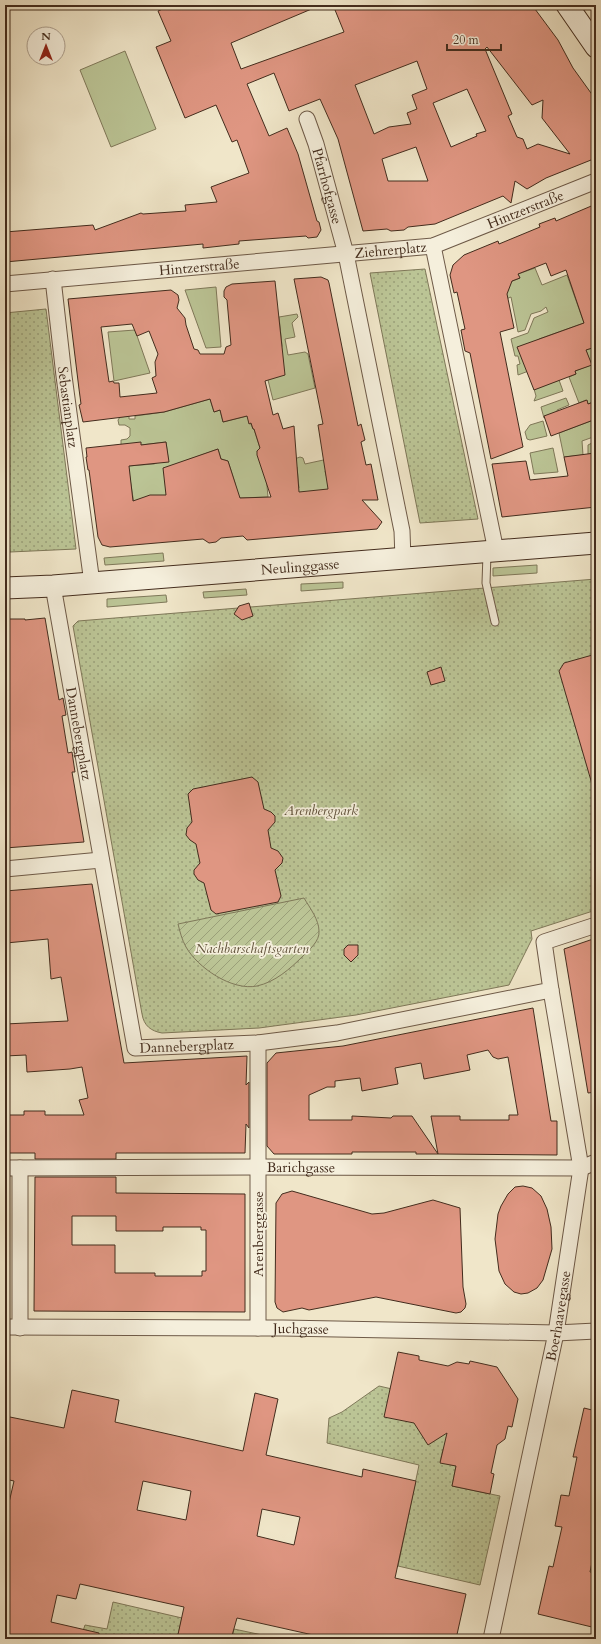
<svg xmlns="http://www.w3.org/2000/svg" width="601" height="1644" font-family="Cardo,serif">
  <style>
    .grass { fill: #bbc495; stroke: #7f7859 }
    .park { fill: url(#park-dots); stroke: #7f7859 }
    .garden { fill: url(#garden-furrows); stroke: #7f7859 }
    .building { fill: #df9682; stroke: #432c1d; fill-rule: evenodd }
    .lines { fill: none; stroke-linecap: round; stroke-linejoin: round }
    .lane-casing { stroke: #6e5a48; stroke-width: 9 }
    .street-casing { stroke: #6e5a48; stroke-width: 17 }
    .secondary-casing { stroke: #432c1d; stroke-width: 23 }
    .lane { stroke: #f5efdc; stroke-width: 7 }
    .street { stroke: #f5efdc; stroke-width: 15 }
    .secondary { stroke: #f5efdc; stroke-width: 21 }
    .labels { text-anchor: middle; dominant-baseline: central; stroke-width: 3.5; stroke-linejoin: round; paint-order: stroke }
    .street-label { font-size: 14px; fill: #432c1d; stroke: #f5efdc }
    .park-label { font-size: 14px; font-style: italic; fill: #61523b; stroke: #f5efdc }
  </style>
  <defs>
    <pattern id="park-dots" width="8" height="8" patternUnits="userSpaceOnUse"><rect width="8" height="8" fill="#bbc495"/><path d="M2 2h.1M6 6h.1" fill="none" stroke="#9a9f79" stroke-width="1.8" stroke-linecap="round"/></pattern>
    <pattern id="garden-furrows" width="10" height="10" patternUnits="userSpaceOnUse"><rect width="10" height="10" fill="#bbc495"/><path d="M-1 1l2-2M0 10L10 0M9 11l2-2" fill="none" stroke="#9a9f79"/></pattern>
  </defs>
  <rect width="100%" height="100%" fill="#f0e6c9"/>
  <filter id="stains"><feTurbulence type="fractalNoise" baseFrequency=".005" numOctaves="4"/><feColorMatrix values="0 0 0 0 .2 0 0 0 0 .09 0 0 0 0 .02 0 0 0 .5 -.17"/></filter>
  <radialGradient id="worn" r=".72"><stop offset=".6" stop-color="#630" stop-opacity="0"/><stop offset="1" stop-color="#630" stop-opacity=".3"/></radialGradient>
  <g class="grass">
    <path d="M125,51L156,129L111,147L80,70Z"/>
    <path d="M535,268L542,285L567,275L584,323L539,339L547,364L518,375L517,365L520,364L518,356H515L511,339L528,333L534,318L548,312L546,307L541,311L531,314L525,330L518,332L511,297L501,301L508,290L510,282L520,278L518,274Z"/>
    <path d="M216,287L221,347L206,348L185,290Z"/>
    <path d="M297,314L298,317L292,323L295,337L285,339L288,355L305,352L308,354L315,388L273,400L268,380L282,346L279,317Z"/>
    <path d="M135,330L150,373L114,381L108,332Z"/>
    <path d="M596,347V401L588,404L586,400L579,403L569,377L576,374L575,371L591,365L586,350Z"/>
    <path d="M559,380L563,391L534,401L536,396L534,389Z"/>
    <path d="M566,398L569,405L557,410L558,413L544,418L541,407Z"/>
    <path d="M210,399L214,412L220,410L223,422L247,416L253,429H254L260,448L257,451L266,475L268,497L238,498L235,483L228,461L221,459L218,449L182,462L167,502L134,504L128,466L154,464L168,458L166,442L141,445H121V440L127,439L130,436V428L125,425H119L118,420L120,417L129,416V419H135V416L164,412Z"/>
    <path d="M596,419V436L582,441L583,455L564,457L559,433Z"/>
    <path d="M543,421L547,436L530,440L527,439L525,432L530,425Z"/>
    <path d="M596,441V463L595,453L588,454V445Z"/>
    <path d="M553,448L558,472L534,474L530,453Z"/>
    <path d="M300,457L303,458L305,464L328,459L330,470L325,471L326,475L336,501L290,495L299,488L297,467L286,462Z"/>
    <path d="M163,553L164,561L105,565L104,558Z"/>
    <path d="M537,565V573L493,576V568Z"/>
    <path d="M343,582V588L301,591V584Z"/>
    <path d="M246,589L247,595L204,598L203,592Z"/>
    <path d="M166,595L167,602L107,607V599Z"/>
  </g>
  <g class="park">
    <path d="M425,269L478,519L420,523L370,273Z"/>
    <path d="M46,309L76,549L10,552L5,508V313Z"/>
    <path d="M596,579V910L531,931L532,939L509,985L356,1015L259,1028L162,1033C151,1031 144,1026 142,1014L73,626L78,621Z"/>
    <path d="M379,1386L444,1401L459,1452L443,1449L440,1462L456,1466L452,1486L500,1496L480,1585L398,1566L419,1465L327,1443L329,1418L342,1412Z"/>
    <path d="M113,1602L182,1618L177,1639H73L83,1631L85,1625L107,1629Z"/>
    <path d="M234,1629L281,1639H232Z"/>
  </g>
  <path class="garden" d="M304,898C310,908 319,920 319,931C320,941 309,950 303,956C290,969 275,982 257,986C232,991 198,968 186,947C182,940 180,932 178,924Z"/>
  <g class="building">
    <path d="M172,5H321L231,43L241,69L344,32L333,5H532L558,40L573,68L596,100V158L546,178L527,189L515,181L511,203L503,196L435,224L408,227L404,230L391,231L387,229L363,231L338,139L320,99L289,111L274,73L247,84L269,136L287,128L298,154L317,221L319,222L321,230L317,237L308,238L306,236L239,241V244L203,248V244L5,262V232L93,225L95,230L141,213L143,214L186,211L185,205L217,202L211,187L249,173L237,140L232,142L216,105L185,118L156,47L171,41L158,11ZM487,47L532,105L543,100L542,118L570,154L538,144L527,149L523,139L517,137L508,116L512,114L485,49ZM417,61L427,89L412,95L417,109L407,113L411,124L389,127L374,134L355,85ZM467,89L486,131L476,134L477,136L451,147L433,103ZM416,147L428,181H388L382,159Z"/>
    <path d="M596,204V351L593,352L592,348L586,350L592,365L575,371L576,374L534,390L517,347L584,323L566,270L551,276L546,263L518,274L520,278L512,281L507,294L514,328L500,332L523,447L491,459L470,353L465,351L461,330L465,329L457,292L454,293L450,275L453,265L464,255L498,241L499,244L540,227L539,224L555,218L556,221Z"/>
    <path d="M321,277L328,280L329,283L358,426L361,424L365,440L361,442L366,465L371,464L378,500H362L382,522L377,529L247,540L243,536L221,538L216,542L209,543L203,539L110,547L102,545L98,537L89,470H88L86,457H87L86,448L141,442V445L166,442L169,462L129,466L133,501L150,495H166L163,468L218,449L221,459L228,461L240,498L271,497L257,455V451L260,448L254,429H253L251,423L249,424L247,416L223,422L220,410L214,412L210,399L164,412L83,422L79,405L81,404L79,389L68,299L171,290L178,295L179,300L177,308L185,318L186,325L194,349L198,350L200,354H224L226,347L231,345L227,300L224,297V291L226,287L232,284L275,281L285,375L265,381L273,415L278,413L283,429L294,426L299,492L328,489L318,425L323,424L294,279ZM132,324L137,336L149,331L158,354L155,362L156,376L152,378L157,393L120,397L119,383H114L113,381L109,382L101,327Z"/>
    <path d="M587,400L588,404L596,401V419L551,436L544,416Z"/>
    <path d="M595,453L596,507L502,517L492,464L526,461L530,480L568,476L564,457Z"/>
    <path d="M249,603L253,616L242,620L234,614L239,606Z"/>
    <path d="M45,618L59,700L63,698L66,715L62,716L68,753L72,752L75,772H72L84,842L5,848V619H25V620Z"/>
    <path d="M596,654V783L592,784L559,671L564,663Z"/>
    <path d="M441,667L445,681L431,685L427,672Z"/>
    <path d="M252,777L258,782L264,809L271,812L275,816V822L268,830L271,848L278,851L283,858L282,863L275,870L281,896L278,902L216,914L211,910L204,883L198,880L194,874V870L200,863L196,844L190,840L186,835L187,828L192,822L188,794L193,789Z"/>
    <path d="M92,884L124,1063L247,1056L246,1085L249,1082V1128L246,1124L245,1153H116V1159H35V1153H5V1115H24V1111H45V1115H84L79,1100L88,1098L82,1067L70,1069L27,1072L26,1055L5,1056V1024L68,1021L61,977L51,979L48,939L6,943L5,891Z"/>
    <path d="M596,938V1092L588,1093L564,949Z"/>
    <path d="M348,945H358V955L351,962L344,955V949Z"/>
    <path d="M533,1008L551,1121H557V1155L438,1154L431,1116H460V1120H509V1115H518L508,1057L498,1059L493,1057L488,1050L467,1055L470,1070L424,1079L421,1063L395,1068L398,1084L362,1091L360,1078L335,1081V1087H327L309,1095V1120H352V1116L391,1118L393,1116H412L438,1154H416V1152H352V1154H274L267,1146V1063L276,1053L343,1046Z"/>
    <path d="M35,1177H116V1193L245,1194V1312L34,1311ZM72,1216H116V1231H163V1227H201V1230H206V1271H202V1276H155V1273H115V1245H72Z"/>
    <path d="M523,1186L532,1188L541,1196L547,1209L551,1227L552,1249L543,1280L537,1288L528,1293L521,1294L514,1292L505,1284L499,1271L495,1239L498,1214L501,1206L508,1194L515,1187Z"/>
    <path d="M292,1191L372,1214L384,1213L433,1200L460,1208L463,1287L466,1304L465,1308L461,1312L456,1313L376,1297L309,1310L302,1308L283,1312L277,1308L275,1302L276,1203L282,1194Z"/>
    <path d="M398,1352L419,1356V1360L448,1366L457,1362L469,1364L470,1361L497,1367L518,1399L512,1427L508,1426L505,1439L497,1445L491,1473L494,1474L490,1494L452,1486L456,1466L440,1463L447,1433L428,1445L414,1423L384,1417Z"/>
    <path d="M72,1390L119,1400L115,1422L243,1451L255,1393L278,1399L266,1455L362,1477L363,1469L416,1481L395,1578L466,1594L456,1639H331L237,1618L231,1639H177L184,1607L80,1584L76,1599L57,1595L51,1622L99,1633V1639H5V1520L14,1481L5,1479V1416L64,1428ZM143,1481L191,1491L186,1520L137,1510ZM262,1509L300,1517L294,1545L257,1536Z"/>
    <path d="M584,1408L596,1411V1543L590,1572L596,1573V1628L538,1614L549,1566L553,1567L562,1527L555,1526L561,1495L569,1496L577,1457H573Z"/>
  </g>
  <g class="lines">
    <g class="lane-casing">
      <path id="lane" d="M487,554L486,583L495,622"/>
    </g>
    <g class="street-casing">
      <g id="street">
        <path id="s1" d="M307,119L316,144L346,254L402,531L403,559"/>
        <path d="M433,246L496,551"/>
        <path id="s2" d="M53,279L64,376L92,583"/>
        <path id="s3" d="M5,284L433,246L596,181"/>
        <path id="s4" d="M53,586L135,1048L258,1043L337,1033L551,990L544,942L596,925"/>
        <path d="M5,869L101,860"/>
        <path id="s5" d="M5,1168L258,1167L581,1168L596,1162"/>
        <path id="s6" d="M5,1327L283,1328L556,1333L596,1331"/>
        <path d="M20,1328V1168"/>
        <path d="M258,1328V1043"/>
        <path id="s7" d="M491,1639L556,1333L581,1168L551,990"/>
      </g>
    </g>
    <g class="secondary-casing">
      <g id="secondary">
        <path d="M567,5L596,47"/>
        <path id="s8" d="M5,588L53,586L596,543"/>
      </g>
    </g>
    <use href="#lane" class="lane"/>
    <use href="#street" class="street"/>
    <use href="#secondary" class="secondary"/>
  </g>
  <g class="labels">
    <g class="street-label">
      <text stroke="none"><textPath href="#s1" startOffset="70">Pfarrhofgasse</textPath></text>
      <text stroke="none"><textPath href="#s3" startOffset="529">Hintzerstraße</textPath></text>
      <text stroke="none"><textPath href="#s3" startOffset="387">Ziehrerplatz</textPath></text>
      <text stroke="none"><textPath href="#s3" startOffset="195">Hintzerstraße</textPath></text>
      <text stroke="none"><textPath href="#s2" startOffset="129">Sebastianplatz</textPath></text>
      <text stroke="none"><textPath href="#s8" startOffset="296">Neulinggasse</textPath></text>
      <text stroke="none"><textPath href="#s4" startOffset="150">Dannebergplatz</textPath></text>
      <text stroke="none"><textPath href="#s4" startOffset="521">Dannebergplatz</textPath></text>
      <text stroke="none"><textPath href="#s5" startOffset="296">Barichgasse</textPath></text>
      <text transform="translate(258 1234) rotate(-90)">Arenberggasse</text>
      <text stroke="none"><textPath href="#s7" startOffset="330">Boerhaavegasse</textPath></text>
      <text stroke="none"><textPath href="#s6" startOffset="296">Juchgasse</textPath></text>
    </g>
    <g class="park-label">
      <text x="321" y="810">Arenbergpark</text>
      <text x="252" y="948">Nachbarschaftsgarten</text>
    </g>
  </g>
  <rect width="601" height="1644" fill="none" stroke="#f0e6c9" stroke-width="20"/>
  <rect x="6" y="6" width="589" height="1632" fill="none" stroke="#432c1d" stroke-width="2"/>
  <rect x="10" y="10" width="581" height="1624" fill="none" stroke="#432c1d"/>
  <g transform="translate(46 46)"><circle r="19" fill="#f5efdc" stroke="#aea190"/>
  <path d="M0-3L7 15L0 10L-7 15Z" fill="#8f2418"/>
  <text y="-6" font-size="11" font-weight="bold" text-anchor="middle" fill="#432c1d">N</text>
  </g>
  <path d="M447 44v6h54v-6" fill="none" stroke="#432c1d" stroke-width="2"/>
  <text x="453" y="44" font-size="12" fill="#432c1d" stroke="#f5efdc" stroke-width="3" paint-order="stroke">20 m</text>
  <rect width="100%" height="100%" filter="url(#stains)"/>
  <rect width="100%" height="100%" fill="url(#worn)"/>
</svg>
